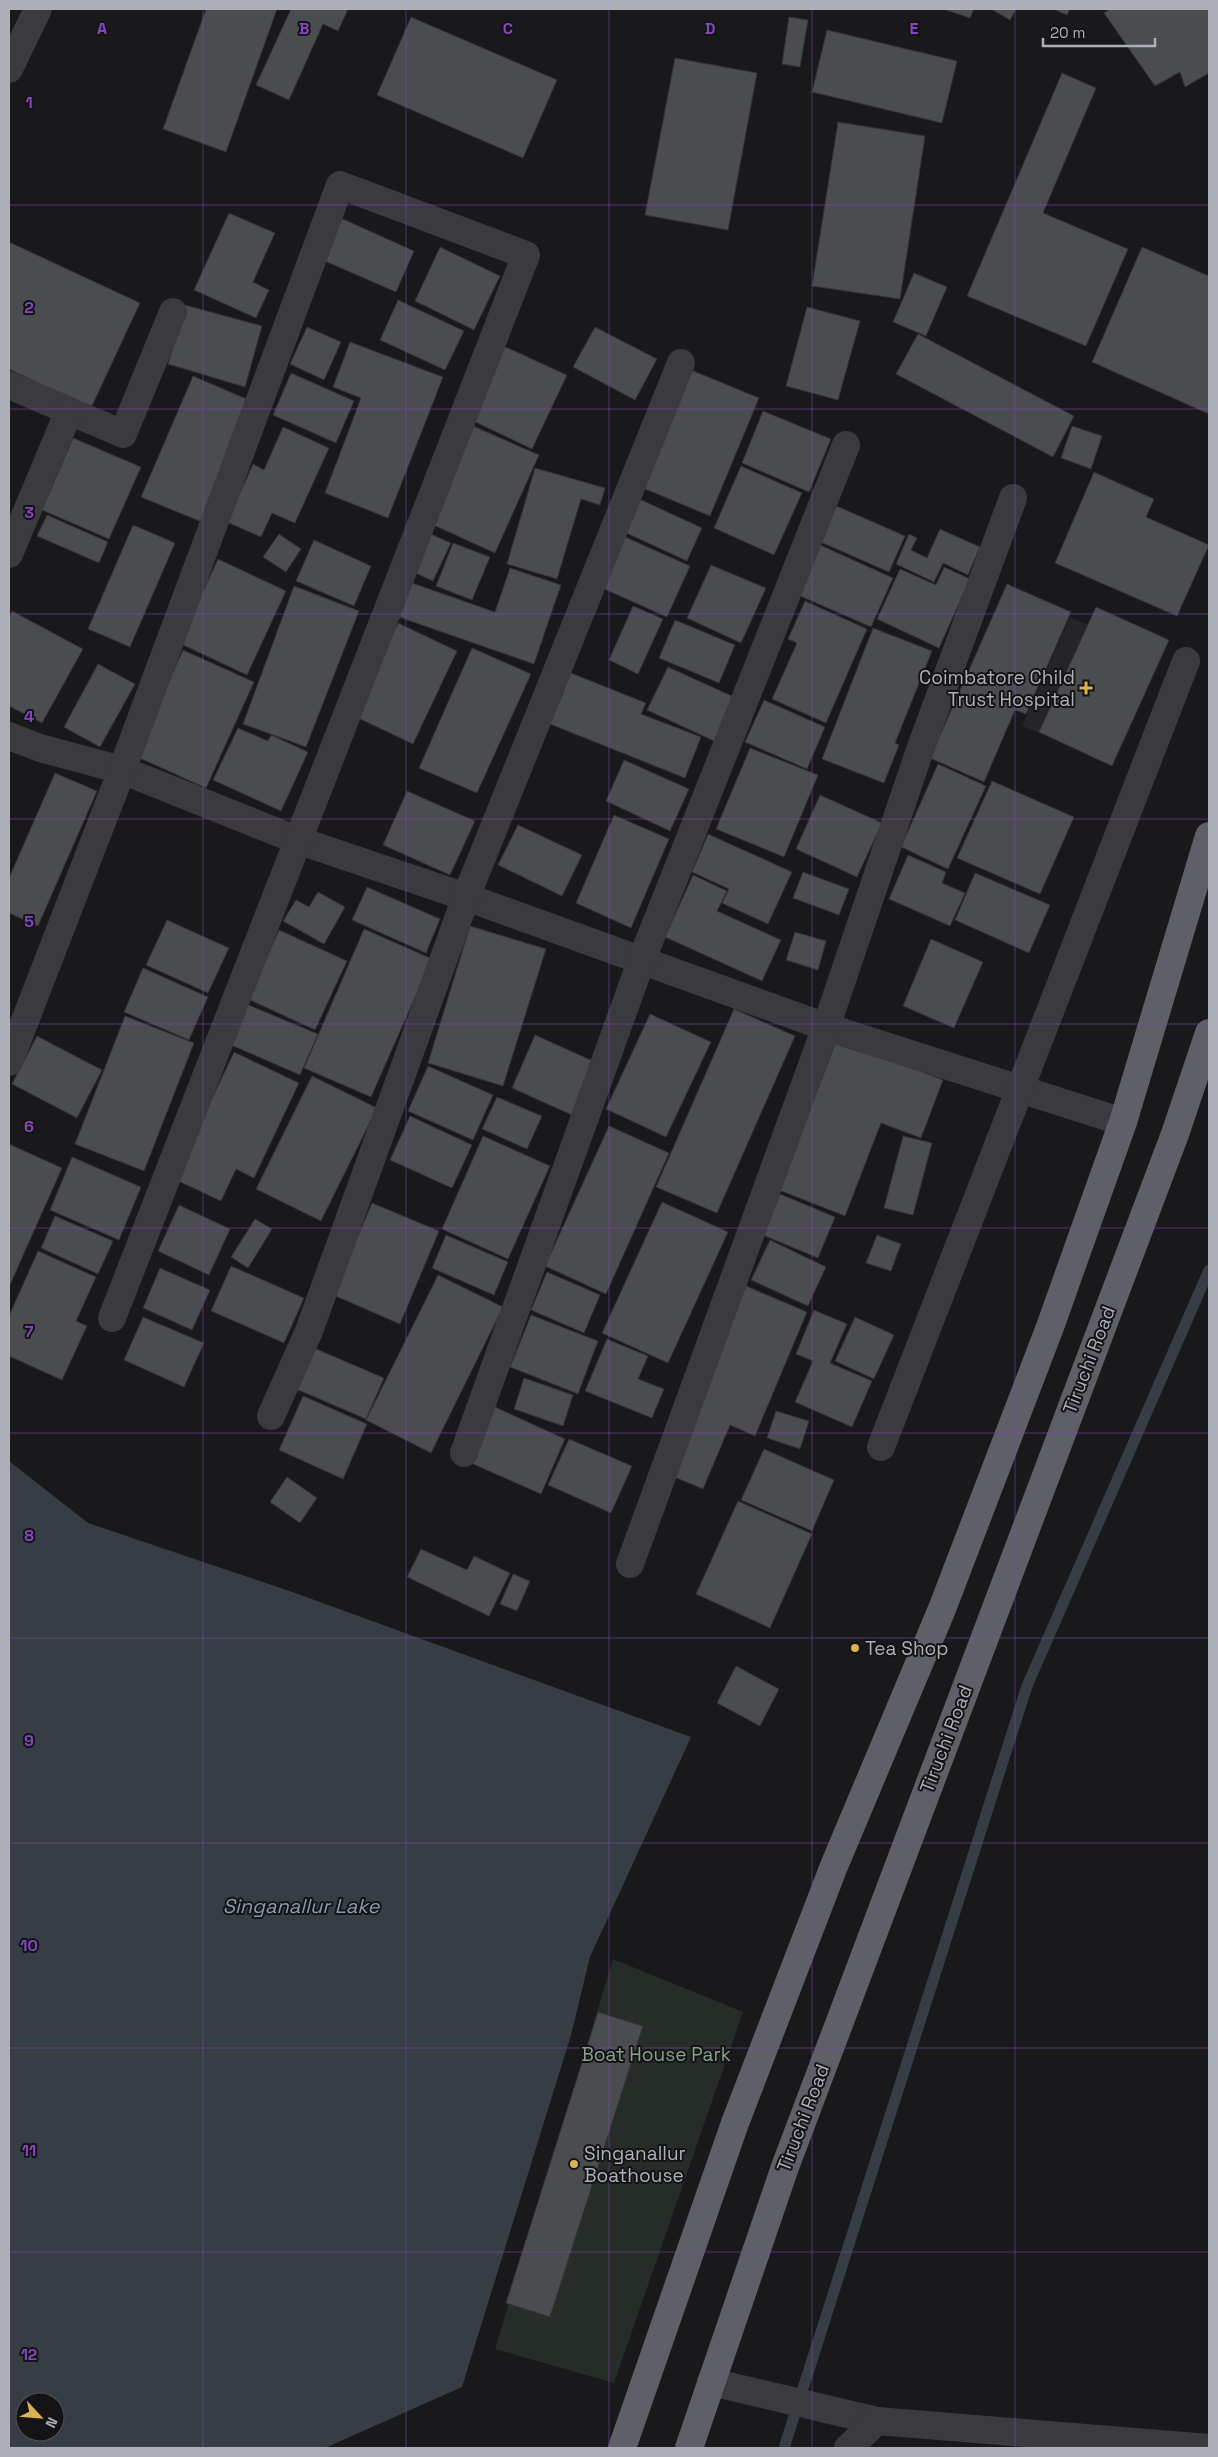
<svg xmlns="http://www.w3.org/2000/svg" width="1218" height="2457" font-family="'Space Grotesk',sans-serif">
  <style>
    .built { fill: #252528 }
    .green { fill: #262c27 }
    .water { fill: #363d44; fill-rule: evenodd }
    .lines { fill: none; stroke-linecap: round; stroke-linejoin: round }
    .stream { stroke: #363d44; stroke-width: 11 }
    .building { fill: #4b4c50; stroke: #343337 }
    .minor { stroke: #3b3b3f; stroke-width: 28 }
    .tertiary { stroke: #3b3b3f; stroke-width: 28 }
    .trunk { stroke: #5f6067; stroke-width: 28 }
    .grid { fill: none; stroke: #8546be; stroke-width: 1; stroke-opacity: 0.55 }
    .poi-dot { fill: #dcb350; stroke: #141416; stroke-width: 2 }
    .labels { text-anchor: middle; dominant-baseline: central; stroke-width: 4; stroke-linejoin: round; paint-order: stroke }
    .poi-label { font-size: 19px; fill: #adb0b9; stroke: #141416; text-anchor: start }
    .street-label { font-size: 19px; fill: #adb0b9; stroke: #141416 }
    .park-label { font-size: 19px; fill: #87a18a; stroke: #141416 }
    .water-label { font-size: 20px; font-style: italic; fill: #899baf; stroke: #141416 }
    .grid-label { font-size: 16px; text-anchor: middle; font-weight: bold; fill: #8546be; stroke: #141416; stroke-width: 4; stroke-linejoin: round; paint-order: stroke }
  </style>
  <rect width="100%" height="100%" fill="#19191b"/>
  <path class="built" d="M1070,617L1148,650L1106,760L1022,726Z"/>
  <path class="green" d="M613,1959L743,2012L614,2383L495,2349Z"/>
  <path class="water" d="M9,1461L88,1523L298,1594L691,1737L590,1957L571,2035L462,2387L325,2448H9ZM25,2402H55V2432H25Z"/>
  <g class="lines">
    <path class="stream" d="M784,2448L1027,1686L1209,1270"/>
  </g>
  <g class="building">
    <path d="M206,9H277L226,152L163,129Z"/>
    <path d="M291,9H348L338,31L323,24L289,100L256,85Z"/>
    <path d="M943,9H974L970,18Z"/>
    <path d="M991,9H1016L1010,20Z"/>
    <path d="M1053,9H1070L1067,15Z"/>
    <path d="M1110,9H1209V73L1185,87L1180,72L1155,86L1104,13Z"/>
    <path d="M411,17L557,80L523,158L377,95Z"/>
    <path d="M789,17L808,20L800,67L782,64Z"/>
    <path d="M827,30L957,61L942,123L812,92Z"/>
    <path d="M675,58L757,73L728,230L645,215Z"/>
    <path d="M1062,73L1096,88L1043,213L1128,249L1086,346L967,296Z"/>
    <path d="M838,122L925,136L900,299L812,286Z"/>
    <path d="M229,213L275,233L253,282L269,290L256,318L194,290Z"/>
    <path d="M336,216L414,251L396,292L318,258Z"/>
    <path d="M9,242L140,303L91,408L9,369Z"/>
    <path d="M440,247L500,276L474,330L415,301Z"/>
    <path d="M1142,247L1209,276V414L1092,362Z"/>
    <path d="M914,273L947,287L926,336L893,322Z"/>
    <path d="M398,300L464,331L445,370L380,340Z"/>
    <path d="M185,305L262,326L245,387L168,364Z"/>
    <path d="M807,307L860,321L838,400L786,386Z"/>
    <path d="M307,327L341,342L324,380L290,364Z"/>
    <path d="M595,327L657,359L635,400L573,367Z"/>
    <path d="M918,334L1074,416L1053,457L896,374Z"/>
    <path d="M350,342L443,377L388,518L325,493L361,398L333,387Z"/>
    <path d="M499,344L567,375L532,449L465,417Z"/>
    <path d="M691,370L759,398L710,516L643,488Z"/>
    <path d="M291,373L354,401L336,443L273,415Z"/>
    <path d="M193,376L256,403L204,523L141,497Z"/>
    <path d="M763,411L831,439L809,492L742,463Z"/>
    <path d="M473,426L539,455L495,553L429,523Z"/>
    <path d="M1072,426L1102,436L1091,469L1061,458Z"/>
    <path d="M283,427L329,448L295,523L272,513L261,537L227,522L253,464L264,470Z"/>
    <path d="M73,438L141,467L109,539L42,510Z"/>
    <path d="M741,466L802,493L774,555L714,528Z"/>
    <path d="M535,468L605,488L600,505L581,499L557,579L507,564Z"/>
    <path d="M1094,472L1154,499L1146,517L1209,545L1177,616L1055,563Z"/>
    <path d="M635,497L702,528L687,561L620,530Z"/>
    <path d="M832,504L905,536L889,572L816,540Z"/>
    <path d="M47,515L108,542L99,563L37,536Z"/>
    <path d="M133,525L175,543L130,647L88,629Z"/>
    <path d="M940,529L980,547L968,575L943,563L934,582L896,564L909,534L917,538L911,550L927,558Z"/>
    <path d="M424,531L451,543L433,581L407,569Z"/>
    <path d="M279,534L301,549L286,572L263,557Z"/>
    <path d="M625,537L690,566L667,617L602,588Z"/>
    <path d="M314,540L371,566L354,606L296,581Z"/>
    <path d="M453,543L490,557L472,600L436,586Z"/>
    <path d="M820,545L893,578L871,627L798,595Z"/>
    <path d="M218,559L286,591L247,675L179,643Z"/>
    <path d="M711,565L766,588L741,643L687,618Z"/>
    <path d="M944,567L970,579L939,648L877,619L900,569L936,585Z"/>
    <path d="M510,568L561,585L534,664L396,616L409,582L495,612Z"/>
    <path d="M1007,584L1071,612L1026,714L1015,710L984,782L930,758Z"/>
    <path d="M294,586L359,611L306,747L243,724Z"/>
    <path d="M805,601L867,629L826,723L772,699L797,643L788,639Z"/>
    <path d="M633,606L663,619L638,674L609,660Z"/>
    <path d="M1096,607L1169,640L1112,766L1039,732Z"/>
    <path d="M12,611L83,649L42,723L9,706V618Z"/>
    <path d="M675,620L735,645L719,683L659,658Z"/>
    <path d="M398,623L457,651L413,744L354,716Z"/>
    <path d="M873,628L932,651L895,743L899,745L884,783L822,759Z"/>
    <path d="M472,648L531,674L477,793L419,768Z"/>
    <path d="M183,650L254,682L206,788L135,756Z"/>
    <path d="M98,664L135,684L100,747L64,727Z"/>
    <path d="M668,667L734,697L714,741L647,710Z"/>
    <path d="M571,673L646,703L641,714L701,737L685,778L550,724Z"/>
    <path d="M764,700L825,727L807,769L745,742Z"/>
    <path d="M238,728L268,741L271,735L308,752L281,811L213,780Z"/>
    <path d="M750,748L818,775L784,857L716,829Z"/>
    <path d="M624,760L689,789L670,831L606,801Z"/>
    <path d="M938,764L986,786L948,869L901,847Z"/>
    <path d="M55,773L97,791L38,926L9,913V878Z"/>
    <path d="M992,781L1074,817L1040,894L957,858Z"/>
    <path d="M407,791L475,821L450,875L383,845Z"/>
    <path d="M820,795L882,823L857,877L796,849Z"/>
    <path d="M614,815L669,839L631,928L576,903Z"/>
    <path d="M518,825L582,855L562,896L498,865Z"/>
    <path d="M708,834L792,872L768,924L722,903L729,889L692,872Z"/>
    <path d="M908,855L946,872L942,883L965,893L950,926L889,899Z"/>
    <path d="M803,872L849,889L839,915L793,898Z"/>
    <path d="M975,873L1050,905L1029,953L955,920Z"/>
    <path d="M693,875L727,891L717,911L781,940L762,981L665,937Z"/>
    <path d="M367,887L440,919L426,953L352,920Z"/>
    <path d="M318,892L345,907L324,944L283,921L296,900L309,907Z"/>
    <path d="M167,920L229,948L208,993L146,965Z"/>
    <path d="M470,926L546,949L503,1086L428,1063Z"/>
    <path d="M364,929L432,959L371,1097L304,1068Z"/>
    <path d="M279,930L347,961L315,1030L248,999Z"/>
    <path d="M795,932L826,941L818,970L786,960Z"/>
    <path d="M931,939L983,962L954,1028L903,1006Z"/>
    <path d="M143,968L208,997L189,1040L124,1012Z"/>
    <path d="M246,1004L318,1034L300,1075L229,1044Z"/>
    <path d="M734,1009L795,1036L717,1213L656,1187Z"/>
    <path d="M650,1014L711,1042L666,1137L606,1109Z"/>
    <path d="M125,1016L194,1043L144,1171L75,1144Z"/>
    <path d="M535,1035L595,1062L572,1115L512,1088Z"/>
    <path d="M37,1036L102,1070L77,1118L12,1084Z"/>
    <path d="M837,1039L943,1080L921,1138L881,1123L845,1216L779,1190Z"/>
    <path d="M234,1052L299,1083L254,1178L236,1169L221,1201L174,1179Z"/>
    <path d="M428,1066L493,1095L473,1140L408,1111Z"/>
    <path d="M312,1076L377,1108L321,1221L256,1189Z"/>
    <path d="M497,1097L542,1116L527,1149L482,1129Z"/>
    <path d="M410,1116L472,1145L452,1188L390,1160Z"/>
    <path d="M609,1126L669,1153L606,1294L545,1266Z"/>
    <path d="M483,1136L550,1166L508,1259L442,1229Z"/>
    <path d="M903,1136L932,1143L913,1215L884,1208Z"/>
    <path d="M9,1144L62,1168L9,1287Z"/>
    <path d="M72,1157L141,1187L119,1240L50,1210Z"/>
    <path d="M780,1194L835,1217L818,1258L763,1235Z"/>
    <path d="M662,1202L728,1232L668,1363L602,1333Z"/>
    <path d="M372,1203L439,1231L400,1324L333,1295Z"/>
    <path d="M179,1205L230,1229L209,1275L158,1251Z"/>
    <path d="M55,1216L113,1241L98,1274L41,1248Z"/>
    <path d="M255,1219L272,1229L248,1268L231,1257Z"/>
    <path d="M446,1235L508,1262L494,1295L432,1268Z"/>
    <path d="M877,1235L901,1244L891,1271L866,1263Z"/>
    <path d="M770,1240L826,1267L808,1306L751,1280Z"/>
    <path d="M38,1251L96,1277L76,1321L87,1326L62,1380L9,1356V1316Z"/>
    <path d="M231,1266L304,1298L284,1343L211,1311Z"/>
    <path d="M160,1268L210,1290L192,1330L143,1308Z"/>
    <path d="M547,1272L600,1295L584,1333L531,1310Z"/>
    <path d="M438,1275L503,1307L431,1453L366,1420Z"/>
    <path d="M746,1286L807,1312L755,1436L730,1425L703,1489L667,1474Z"/>
    <path d="M814,1310L847,1324L830,1363L872,1381L852,1427L795,1402L813,1361L796,1354Z"/>
    <path d="M531,1315L598,1341L578,1394L510,1367Z"/>
    <path d="M143,1317L204,1343L184,1387L124,1360Z"/>
    <path d="M855,1317L894,1335L874,1379L835,1361Z"/>
    <path d="M607,1339L648,1356L638,1379L664,1389L652,1418L585,1391Z"/>
    <path d="M314,1348L384,1378L366,1419L296,1389Z"/>
    <path d="M524,1378L573,1395L563,1426L514,1409Z"/>
    <path d="M303,1396L367,1424L343,1479L279,1450Z"/>
    <path d="M495,1407L565,1439L541,1494L471,1463Z"/>
    <path d="M776,1411L809,1421L800,1449L767,1438Z"/>
    <path d="M569,1439L632,1466L611,1513L548,1485Z"/>
    <path d="M764,1449L834,1480L812,1531L741,1500Z"/>
    <path d="M287,1477L317,1498L300,1523L270,1502Z"/>
    <path d="M738,1501L812,1534L770,1628L696,1594Z"/>
    <path d="M421,1549L467,1570L474,1556L510,1573L489,1616L407,1577Z"/>
    <path d="M513,1574L530,1581L517,1611L500,1604Z"/>
    <path d="M736,1666L779,1689L760,1726L717,1703Z"/>
    <path d="M598,2012L643,2026L550,2317L506,2303Z"/>
  </g>
  <g class="lines">
    <g class="minor">
      <path d="M9,69L38,9"/>
      <path d="M9,385L123,434L173,312"/>
      <path d="M9,554L69,411"/>
      <path d="M9,736L40,748L122,770L297,840L466,897L826,1027L1123,1122"/>
      <path d="M9,1062L122,770L340,185L526,255L112,1318"/>
      <path d="M271,1416L309,1331L466,897L681,363"/>
      <path d="M881,1447L1186,661"/>
      <path d="M464,1453L642,959L846,445"/>
      <path d="M630,1564L826,1027L920,750L1013,498"/>
      <path d="M711,2382L877,2421"/>
    </g>
    <path class="tertiary" d="M848,2448L877,2421L1209,2448"/>
    <g class="trunk">
      <path d="M622,2448L735,2123L834,1866L942,1609L1050,1327L1123,1122L1209,836"/>
      <path d="M689,2448L785,2167L1175,1134L1209,1033"/>
    </g>
  </g>
  <path class="grid" d="M203,9V2448M406,9V2448M609,9V2448M812,9V2448M1015,9V2448M9,205H1209M9,409H1209M9,614H1209M9,819H1209M9,1024H1209M9,1228H1209M9,1433H1209M9,1638H1209M9,1843H1209M9,2048H1209M9,2252H1209"/>
  <g class="poi-dot">
    <path d="M1083.5 680.5h5v5h5v5h-5v5h-5v-5h-5v-5h5z"/>
    <circle cx="855" cy="1648" r="5"/>
    <circle cx="574" cy="2164" r="5"/>
  </g>
  <g class="labels">
    <g class="poi-label">
      <text x="1075" y="677" text-anchor="end">Coimbatore Child<tspan x="1075" dy="22">Trust Hospital</tspan></text>
      <text x="865" y="1648">Tea Shop</text>
      <text x="584" y="2153">Singanallur<tspan x="584" dy="22">Boathouse</tspan></text>
    </g>
    <g class="street-label">
      <text transform="translate(1089 1360) rotate(-69)">Tiruchi Road</text>
      <text transform="translate(946 1739) rotate(-69)">Tiruchi Road</text>
      <text transform="translate(803 2118) rotate(-69)">Tiruchi Road</text>
    </g>
    <g class="park-label">
      <text x="656" y="2054">Boat House Park</text>
    </g>
    <g class="water-label">
      <text x="301" y="1906">Singanallur Lake</text>
    </g>
  </g>
  <g class="grid-label">
    <text x="102" y="34">A</text>
    <text x="304" y="34">B</text>
    <text x="508" y="34">C</text>
    <text x="710" y="34">D</text>
    <text x="914" y="34">E</text>
    <text x="29" y="108">1</text>
    <text x="29" y="313">2</text>
    <text x="29" y="518">3</text>
    <text x="29" y="722">4</text>
    <text x="29" y="927">5</text>
    <text x="29" y="1132">6</text>
    <text x="29" y="1337">7</text>
    <text x="29" y="1541">8</text>
    <text x="29" y="1746">9</text>
    <text x="29" y="1951">10</text>
    <text x="29" y="2156">11</text>
    <text x="29" y="2360">12</text>
  </g>
  <rect width="1218" height="2457" fill="none" stroke="#adb0b9" stroke-width="20"/>
  <g transform="translate(40 2417) rotate(116)"><circle r="24" fill="#141416" stroke="#515257"/>
  <path d="M0-4L9 19L0 12L-9 19Z" fill="#dcb350"/>
  <text y="-8" font-size="14" font-weight="bold" text-anchor="middle" fill="#adb0b9">N</text>
  </g>
  <path d="M1043 38v8h112v-8" fill="none" stroke="#adb0b9" stroke-width="2.5"/>
  <text x="1050" y="38" font-size="15" fill="#adb0b9" stroke="#141416" stroke-width="4" paint-order="stroke">20 m</text>
</svg>
